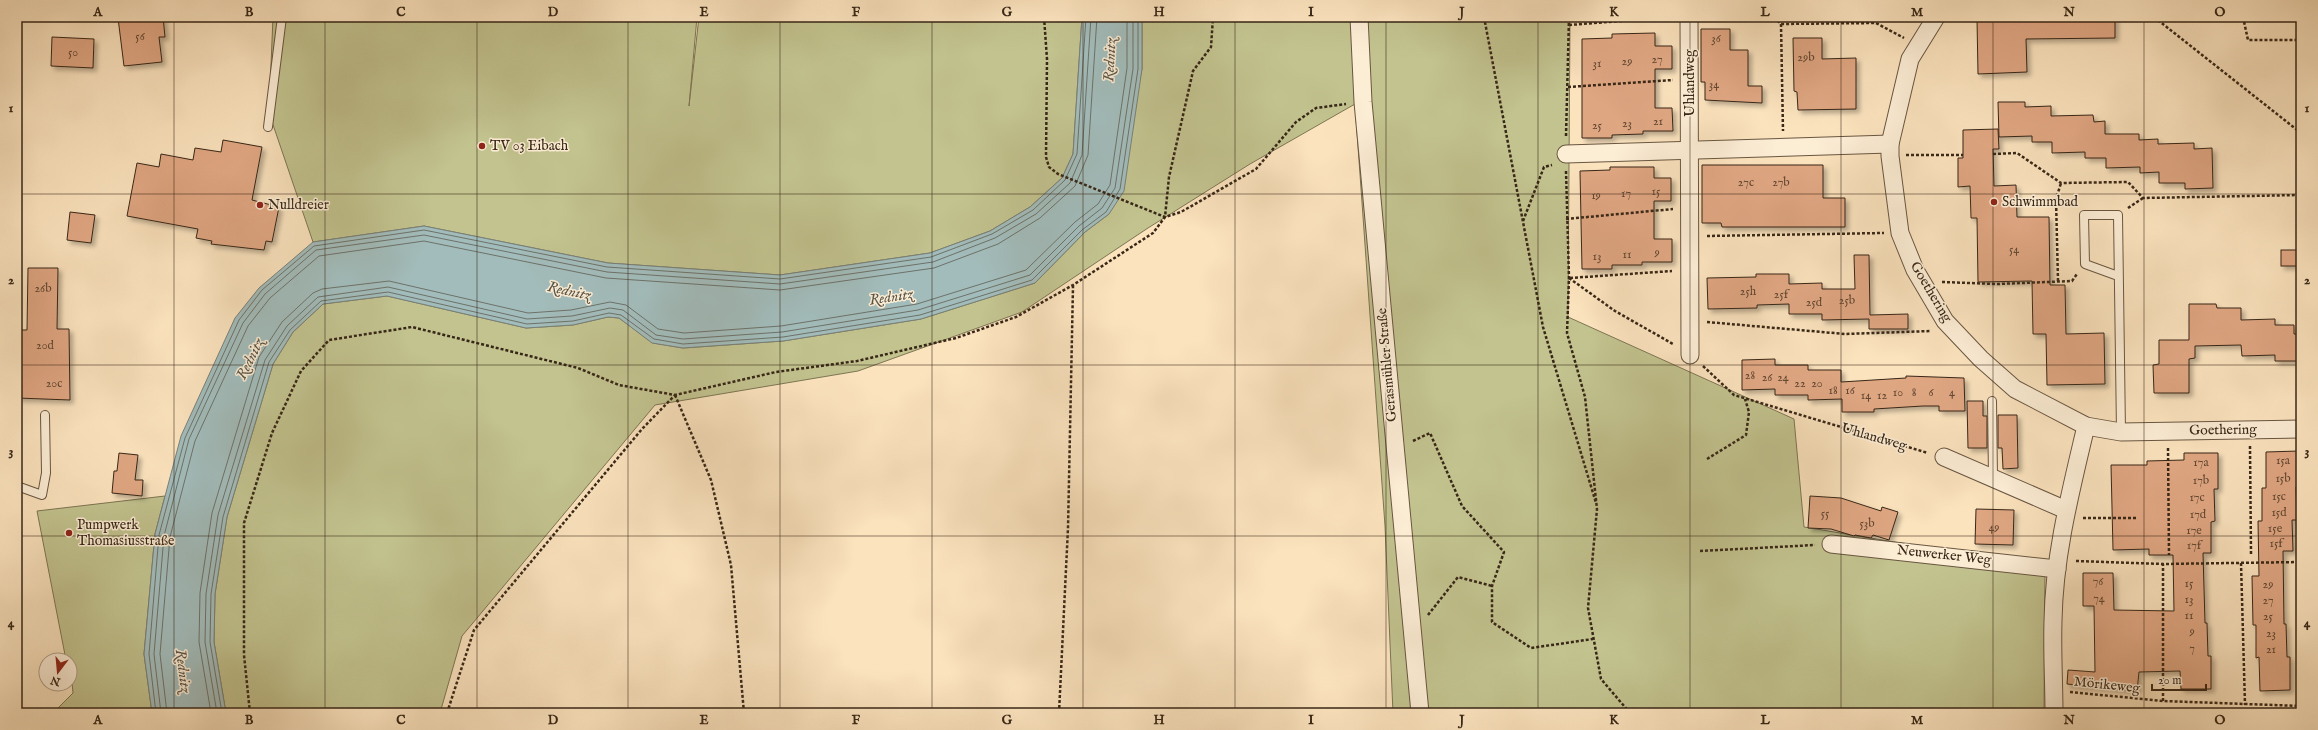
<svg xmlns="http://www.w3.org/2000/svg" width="2318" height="730" font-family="'IM FELL English',serif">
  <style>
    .green { fill: #c2c38f; stroke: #7d7553 }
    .water { fill: #a2bcbb; stroke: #788079 }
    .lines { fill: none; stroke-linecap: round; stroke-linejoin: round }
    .shore { stroke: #6d7269; stroke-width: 1 }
    .building { fill: #dfa682; stroke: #382717; filter: url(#shadow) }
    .lane-casing { stroke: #695641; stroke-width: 10 }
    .street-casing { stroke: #695641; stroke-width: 19 }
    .path { stroke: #382717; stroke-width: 2.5; stroke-dasharray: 3 2; stroke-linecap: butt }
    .lane { stroke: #fcedd5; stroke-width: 8 }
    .street { stroke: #fcedd5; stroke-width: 17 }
    .grid { fill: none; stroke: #382717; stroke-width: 1; stroke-opacity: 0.55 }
    .poi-dot { fill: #8f2418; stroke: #fcedd5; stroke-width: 1.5 }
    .labels { text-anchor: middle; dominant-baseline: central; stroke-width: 3; stroke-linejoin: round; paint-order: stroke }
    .number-label { font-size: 12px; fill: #624732 }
    .street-label { font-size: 14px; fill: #382717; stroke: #fcedd5 }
    .poi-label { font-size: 14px; fill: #382717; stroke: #fcedd5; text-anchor: start }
    .water-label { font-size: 15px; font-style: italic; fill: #585448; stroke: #fcedd5 }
    .neatline { fill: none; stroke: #382717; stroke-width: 1.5 }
    .grid-label { font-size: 13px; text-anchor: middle; font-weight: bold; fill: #382717 }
  </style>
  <defs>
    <filter id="shadow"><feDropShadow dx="3.5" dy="3.5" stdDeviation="2" flood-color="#0004"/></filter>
  </defs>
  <rect width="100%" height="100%" fill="#fbe3be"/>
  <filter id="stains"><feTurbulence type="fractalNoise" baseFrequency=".005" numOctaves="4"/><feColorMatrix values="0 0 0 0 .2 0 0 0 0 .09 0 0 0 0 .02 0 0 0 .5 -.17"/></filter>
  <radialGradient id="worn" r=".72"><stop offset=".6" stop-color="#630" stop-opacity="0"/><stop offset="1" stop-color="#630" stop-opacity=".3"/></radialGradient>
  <g class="green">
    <path d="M273,17H697L689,106L699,17H1082L1073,154L1062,178L1030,207L990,231L930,253L780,275L608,263L424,226L313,242L269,113Z"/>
    <path d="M1142,17H1570L1568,317L1794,419L1804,527L2045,567L2044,713H1393L1385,526L1355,104L1250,164L1148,228L1022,312L858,371L655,405L462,636L440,713H226L214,642L215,594L227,517L273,364L293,332L323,304L387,296L526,328L573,325L608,317L619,318L653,343L683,348L783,341L921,319L1035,283L1085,232L1109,214L1142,69Z"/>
    <path d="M165,496L155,534L144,654L152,713H53L73,693L70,660H66L37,511Z"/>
  </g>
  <path class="water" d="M1082,17H1142V69L1124,191L1109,214L1085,232L1035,283L921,319L783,341L683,348L652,343L619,318L608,317L573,325L526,328L387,296L323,304L293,332L273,364L227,517L215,594L214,642L226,713H152L144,654L155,534L181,436L235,318L259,288L313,242L424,226L608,263L780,275L930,253L990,231L1030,207L1062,178L1073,154Z"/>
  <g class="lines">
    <g class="shore">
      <path d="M156,713L149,654L159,535L185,438L239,320L262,290L314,246L424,230L607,267L780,279L931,257L992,234L1033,210L1065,180L1077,154L1086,17"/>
      <path d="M161,713L154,654L164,536L189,439L243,323L265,294L316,250L424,235L607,272L780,284L933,262L995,238L1036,214L1070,183L1082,155L1091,17"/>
      <path d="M167,713L160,654L170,537L195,441L248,326L270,298L319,256L424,241L606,278L780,290L934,268L998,244L1040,218L1075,186L1088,155L1097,17"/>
      <path d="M211,713L199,642L200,593L212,513L259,357L282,322L313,293L322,289L389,281L528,313L571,310L610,302L626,305L658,329L684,333L781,326L917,304L1026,270L1075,222L1098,204L1110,185L1127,68V17"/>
      <path d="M217,713L205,642L206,594L218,515L265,360L287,326L318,297L388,287L527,319L572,316L610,308L623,310L656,335L683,339L782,332L918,310L1030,275L1079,226L1102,208L1115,188L1133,69V17"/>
      <path d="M222,713L210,642L211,594L223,517L269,362L290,330L321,301L388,292L527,324L573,321L609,313L621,315L654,339L683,344L783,337L920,315L1032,280L1082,230L1106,212L1120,189L1138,69V17"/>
    </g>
  </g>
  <g class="building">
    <path d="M129,17H163L165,37H159L162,62L124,66L118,18Z"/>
    <path d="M2026,17H2115V38L2026,39L2027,72L1978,74L1977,19Z"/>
    <path d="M1701,29H1730V50H1748V86H1762V103L1705,100V82H1701Z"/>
    <path d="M1655,33V46H1672V69H1655V108H1672L1673,131H1643V134L1612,135V138H1582V39L1612,38V34Z"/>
    <path d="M52,37L94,39L93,68L51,66Z"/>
    <path d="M1793,38H1822V59L1856,58V109L1798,110L1797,92L1794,91Z"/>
    <path d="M1998,102H2025V107L2051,106V116L2093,115L2094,122L2105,121V134H2139V140L2158,139V144L2194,143V149L2212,148L2213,188L2185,189V183H2159V172L2140,173V167L2106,168V158H2085V152L2052,153V142H2032V136L1999,137Z"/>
    <path d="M1998,129L1999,149H1993L1994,186L2016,185L2017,217H2049L2050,285H2065L2066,334L2104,333L2105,384L2047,385L2046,334H2033L2032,281L1978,282L1977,218H1971L1970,186L1958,187V158H1963V130Z"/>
    <path d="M223,140L262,147L252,200L279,207L272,242L266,241L264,250L211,244L212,241L196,238L198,229L127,216L137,163L159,167L161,154L193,160L195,148L221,152Z"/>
    <path d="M1702,165H1823V198H1845V227H1722L1721,223H1702Z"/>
    <path d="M1610,167H1654V178H1671V201H1654V239H1672V262H1642V265H1612V269H1582L1580,171L1610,170Z"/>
    <path d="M70,212L95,215L91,243L67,240Z"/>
    <rect x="2281" y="250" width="20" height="16"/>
    <path d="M1854,255H1869L1870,315L1908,314V329H1869V319L1822,320V314H1789V304L1757,305V308L1708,309L1707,278L1756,277V274H1789V284L1822,283V289H1855Z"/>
    <path d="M28,268H58L57,329H69L70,400L17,398V383H20V330H27Z"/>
    <path d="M2189,304H2216L2217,308H2241V320L2275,319V325H2294V334H2301V361H2275V355L2242,356L2241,345L2195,346V358L2189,359V393H2154L2153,365L2159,364V340H2189Z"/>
    <path d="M1775,359V365H1808V370H1841V382L1906,378V376L1964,378L1965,411H1939V406H1923L1874,409V412H1842V399L1808,400V395H1775V389L1742,390V360Z"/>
    <path d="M1967,401H1983V416H1987V448H1968Z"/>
    <path d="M1998,415H2017L2018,468L2003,469L2002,448H1998Z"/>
    <path d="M2299,451L2300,487H2296L2297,520H2292L2293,551H2283L2284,624H2286L2287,657H2290V690L2260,691L2259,657L2256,658V625H2253L2252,576H2259L2258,521H2262V488H2266V452Z"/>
    <path d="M119,453L138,455L135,480H143L142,496L112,493L114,471H117Z"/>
    <path d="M2184,453H2218V489H2214L2215,521L2211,522V553H2203L2205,623H2207L2208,656H2211V689H2181L2180,671L2139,672L2137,691L2067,684L2068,670L2095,672L2094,606H2083V573H2113L2114,610L2174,611L2173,555H2149V549L2113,550L2111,465H2147V461L2184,460Z"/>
    <path d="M1810,496L1841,498L1881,511L1882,507L1898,512L1889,540L1873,535L1871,538L1855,535L1854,536L1831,529L1808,528Z"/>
    <path d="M1976,509L2014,510L2013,545L1975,544Z"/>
  </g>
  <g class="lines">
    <g class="lane-casing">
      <g id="lane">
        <path d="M268,127L282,17"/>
        <path d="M2118,276L2085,264L2084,215H2118L2121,432"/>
        <path d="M1992,401L1993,478"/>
        <path d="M17,486L42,495L46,473L45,415"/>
      </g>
    </g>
    <g class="street-casing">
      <g id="street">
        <path d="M1359,17L1363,102L1420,713"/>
        <path d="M1689,17L1690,355"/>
        <path d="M1936,17L1910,59L1890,144V156L1900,233L1915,270L1945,321L1981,359L2015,389L2086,426L2121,432L2301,429"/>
        <path d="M1566,154L1890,144"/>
        <path d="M1944,457L2066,510"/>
        <path d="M1831,544L2057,569"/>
        <path d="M2054,713C2054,683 2052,652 2053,621C2054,555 2071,490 2086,426"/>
      </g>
    </g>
    <g class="path">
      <path d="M1044,17L1047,59L1046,157L1049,167L1058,174L1165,217L1181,212L1256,169L1296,122L1316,108L1346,104"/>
      <path d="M1484,17L1543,327L1596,503"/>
      <path d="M1774,17L1781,24L1876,23L1904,38"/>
      <path d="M2154,17L2301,133"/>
      <path d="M2243,17L2248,40H2297L2301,47"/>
      <path d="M1781,24L1783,131"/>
      <path d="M1569,25L1672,17"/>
      <path d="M1568,87L1673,80"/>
      <path d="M1566,136L1569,17"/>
      <path d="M1993,154L2017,153L2061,183L2128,182L2143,198L2301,195"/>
      <path d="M1906,155H1963"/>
      <path d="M1566,171L1569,278L1567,333L1585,397L1597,509L1588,608L1601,679L1630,713"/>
      <path d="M2128,208L2143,198"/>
      <path d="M1566,219L1673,209"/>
      <path d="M1523,221L1544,167L1552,165"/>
      <path d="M1707,236L1884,233"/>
      <path d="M1569,278L1615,311L1673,344"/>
      <path d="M1570,278L1672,271"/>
      <path d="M2058,281L2056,199L2061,183"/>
      <path d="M1942,282L1997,284L2072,281L2077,274"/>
      <path d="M1707,322L1845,334L1931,331"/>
      <path d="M1703,366L1734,395L1928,453"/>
      <path d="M675,395L711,480L731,565L744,713"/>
      <path d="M1413,441L1430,433L1462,506L1504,552L1492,586V622L1531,648L1593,639"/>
      <path d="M2250,446L2251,554"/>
      <path d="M2168,448L2169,555"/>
      <path d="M1707,459L1746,435L1749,412L1745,399"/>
      <path d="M2083,518H2137"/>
      <path d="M1700,551L1815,545"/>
      <path d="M2076,561L2163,564"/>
      <path d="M2241,563L2245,705"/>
      <path d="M1428,615L1458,577L1492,586"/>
      <path d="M2070,692L2163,701L2301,706"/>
      <path d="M2163,701V564L2301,562"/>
      <path d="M250,713L244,655V523L272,433L301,371L329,340L412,327L578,368L619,385L675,395L776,372L857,361L956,338L1016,317L1073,285L1153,233L1165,217L1169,177L1193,71L1211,47L1213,17"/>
      <path d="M447,713L474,630L642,429L675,395"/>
      <path d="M1059,713L1068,528L1073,286"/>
    </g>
    <use href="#lane" class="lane"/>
    <use href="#street" class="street"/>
  </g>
  <path class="grid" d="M174,17V713M325,17V713M477,17V713M628,17V713M780,17V713M932,17V713M1083,17V713M1235,17V713M1386,17V713M1538,17V713M1690,17V713M1841,17V713M1993,17V713M2144,17V713M17,194H2301M17,365H2301M17,536H2301"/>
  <g class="poi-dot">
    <circle cx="482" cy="146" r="4"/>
    <circle cx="1994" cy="202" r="4"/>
    <circle cx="260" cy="205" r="4"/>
    <circle cx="69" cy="533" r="4"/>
  </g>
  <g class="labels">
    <g class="number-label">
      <text x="140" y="36">56</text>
      <text x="1716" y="38">36</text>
      <text x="73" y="52">50</text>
      <text x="1806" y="57">29b</text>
      <text x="1657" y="59">27</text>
      <text x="1627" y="61">29</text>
      <text x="1597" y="63">31</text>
      <text x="1714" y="84">34</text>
      <text x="1658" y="121">21</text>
      <text x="1627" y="123">23</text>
      <text x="1597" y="125">25</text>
      <text x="1746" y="182">27c</text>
      <text x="1781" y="182">27b</text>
      <text x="1656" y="191">15</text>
      <text x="1626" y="193">17</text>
      <text x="1596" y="195">19</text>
      <text x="2014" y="249">54</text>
      <text x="1657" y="252">9</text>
      <text x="1627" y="254">11</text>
      <text x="1597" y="256">13</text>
      <text x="43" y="288">26b</text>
      <text x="1748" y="291">25h</text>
      <text x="1781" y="294">25f</text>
      <text x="1847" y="300">25b</text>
      <text x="1814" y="302">25d</text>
      <text x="45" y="345">20d</text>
      <text x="1750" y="375">28</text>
      <text x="1767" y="377">26</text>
      <text x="1783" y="377">24</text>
      <text x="54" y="383">20c</text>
      <text x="1800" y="383">22</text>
      <text x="1817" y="383">20</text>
      <text x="1833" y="390">18</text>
      <text x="1850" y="390">16</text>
      <text x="1898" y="392">10</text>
      <text x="1914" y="392">8</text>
      <text x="1931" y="392">6</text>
      <text x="1952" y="392">4</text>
      <text x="1866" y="395">14</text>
      <text x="1882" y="395">12</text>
      <text x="2283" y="460">15a</text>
      <text x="2201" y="462">17a</text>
      <text x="2283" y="478">15b</text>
      <text x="2201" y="480">17b</text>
      <text x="2279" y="496">15c</text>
      <text x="2197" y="497">17c</text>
      <text x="2279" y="512">15d</text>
      <text x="1825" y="513">55</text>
      <text x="2198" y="514">17d</text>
      <text x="1867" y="523">53b</text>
      <text x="1994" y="527">49</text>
      <text x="2275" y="528">15e</text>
      <text x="2194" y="530">17e</text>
      <text x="2276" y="543">15f</text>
      <text x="2194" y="545">17f</text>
      <text x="2098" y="581">76</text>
      <text x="2189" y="583">15</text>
      <text x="2268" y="584">29</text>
      <text x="2099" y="598">74</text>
      <text x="2189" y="599">13</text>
      <text x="2268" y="600">27</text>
      <text x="2189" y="615">11</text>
      <text x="2268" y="616">25</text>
      <text x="2192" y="631">9</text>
      <text x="2271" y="633">23</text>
      <text x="2192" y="648">7</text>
      <text x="2271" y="649">21</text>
    </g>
    <g class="street-label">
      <text transform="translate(1690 83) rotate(-90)">Uhlandweg</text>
      <text transform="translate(1931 292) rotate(59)">Goethering</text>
      <text transform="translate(1387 365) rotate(-95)">Gerasmühler Straße</text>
      <text transform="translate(2223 430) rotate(-1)">Goethering</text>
      <text transform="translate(1874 437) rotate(16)">Uhlandweg</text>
      <text transform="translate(1944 555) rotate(6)">Neuwerker Weg</text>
      <text transform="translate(2107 685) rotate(6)">Mörikeweg</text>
    </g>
    <g class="poi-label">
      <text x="490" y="146">TV 03 Eibach</text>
      <text x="2002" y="202">Schwimmbad</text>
      <text x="268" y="205">Nulldreier</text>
      <text x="77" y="525">Pumpwerk<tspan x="77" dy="16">Thomasiusstraße</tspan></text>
    </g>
    <g class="water-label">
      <text transform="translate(1110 60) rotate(-87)">Rednitz</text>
      <text transform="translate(569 291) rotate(12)">Rednitz</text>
      <text transform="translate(891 297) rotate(-9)">Rednitz</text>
      <text transform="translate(250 359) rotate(-64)">Rednitz</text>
      <text transform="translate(183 671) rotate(83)">Rednitz</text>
    </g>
  </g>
  <rect width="2318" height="730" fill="none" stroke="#fbe3be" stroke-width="44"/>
  <g transform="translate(58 672) rotate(196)"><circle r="19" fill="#fcedd5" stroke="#ae9e89"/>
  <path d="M0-3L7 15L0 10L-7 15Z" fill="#8f2418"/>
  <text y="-6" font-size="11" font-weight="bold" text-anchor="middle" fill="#382717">N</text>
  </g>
  <path d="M2152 684v6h54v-6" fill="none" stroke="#382717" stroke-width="2"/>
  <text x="2158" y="684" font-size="12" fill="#382717" stroke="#fcedd5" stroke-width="3" paint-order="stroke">20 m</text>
  <rect x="22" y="22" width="2274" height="686" class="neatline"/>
  <g class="grid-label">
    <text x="98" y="16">A</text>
    <text x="249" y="16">B</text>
    <text x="401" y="16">C</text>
    <text x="553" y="16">D</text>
    <text x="704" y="16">E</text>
    <text x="856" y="16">F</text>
    <text x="1007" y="16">G</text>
    <text x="1159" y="16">H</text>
    <text x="1311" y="16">I</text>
    <text x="1462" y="16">J</text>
    <text x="1614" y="16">K</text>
    <text x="1765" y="16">L</text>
    <text x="1917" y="16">M</text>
    <text x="2069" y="16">N</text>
    <text x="2220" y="16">O</text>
    <text x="11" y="112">1</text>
    <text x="2307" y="112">1</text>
    <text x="11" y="284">2</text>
    <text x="2307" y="284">2</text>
    <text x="11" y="455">3</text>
    <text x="2307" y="455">3</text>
    <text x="11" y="627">4</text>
    <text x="2307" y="627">4</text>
    <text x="98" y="724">A</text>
    <text x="249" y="724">B</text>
    <text x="401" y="724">C</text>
    <text x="553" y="724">D</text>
    <text x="704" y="724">E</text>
    <text x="856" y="724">F</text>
    <text x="1007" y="724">G</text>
    <text x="1159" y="724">H</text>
    <text x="1311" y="724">I</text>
    <text x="1462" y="724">J</text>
    <text x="1614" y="724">K</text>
    <text x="1765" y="724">L</text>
    <text x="1917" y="724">M</text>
    <text x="2069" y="724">N</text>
    <text x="2220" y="724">O</text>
  </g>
  <rect width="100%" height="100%" filter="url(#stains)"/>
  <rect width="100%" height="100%" fill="url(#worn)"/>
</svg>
